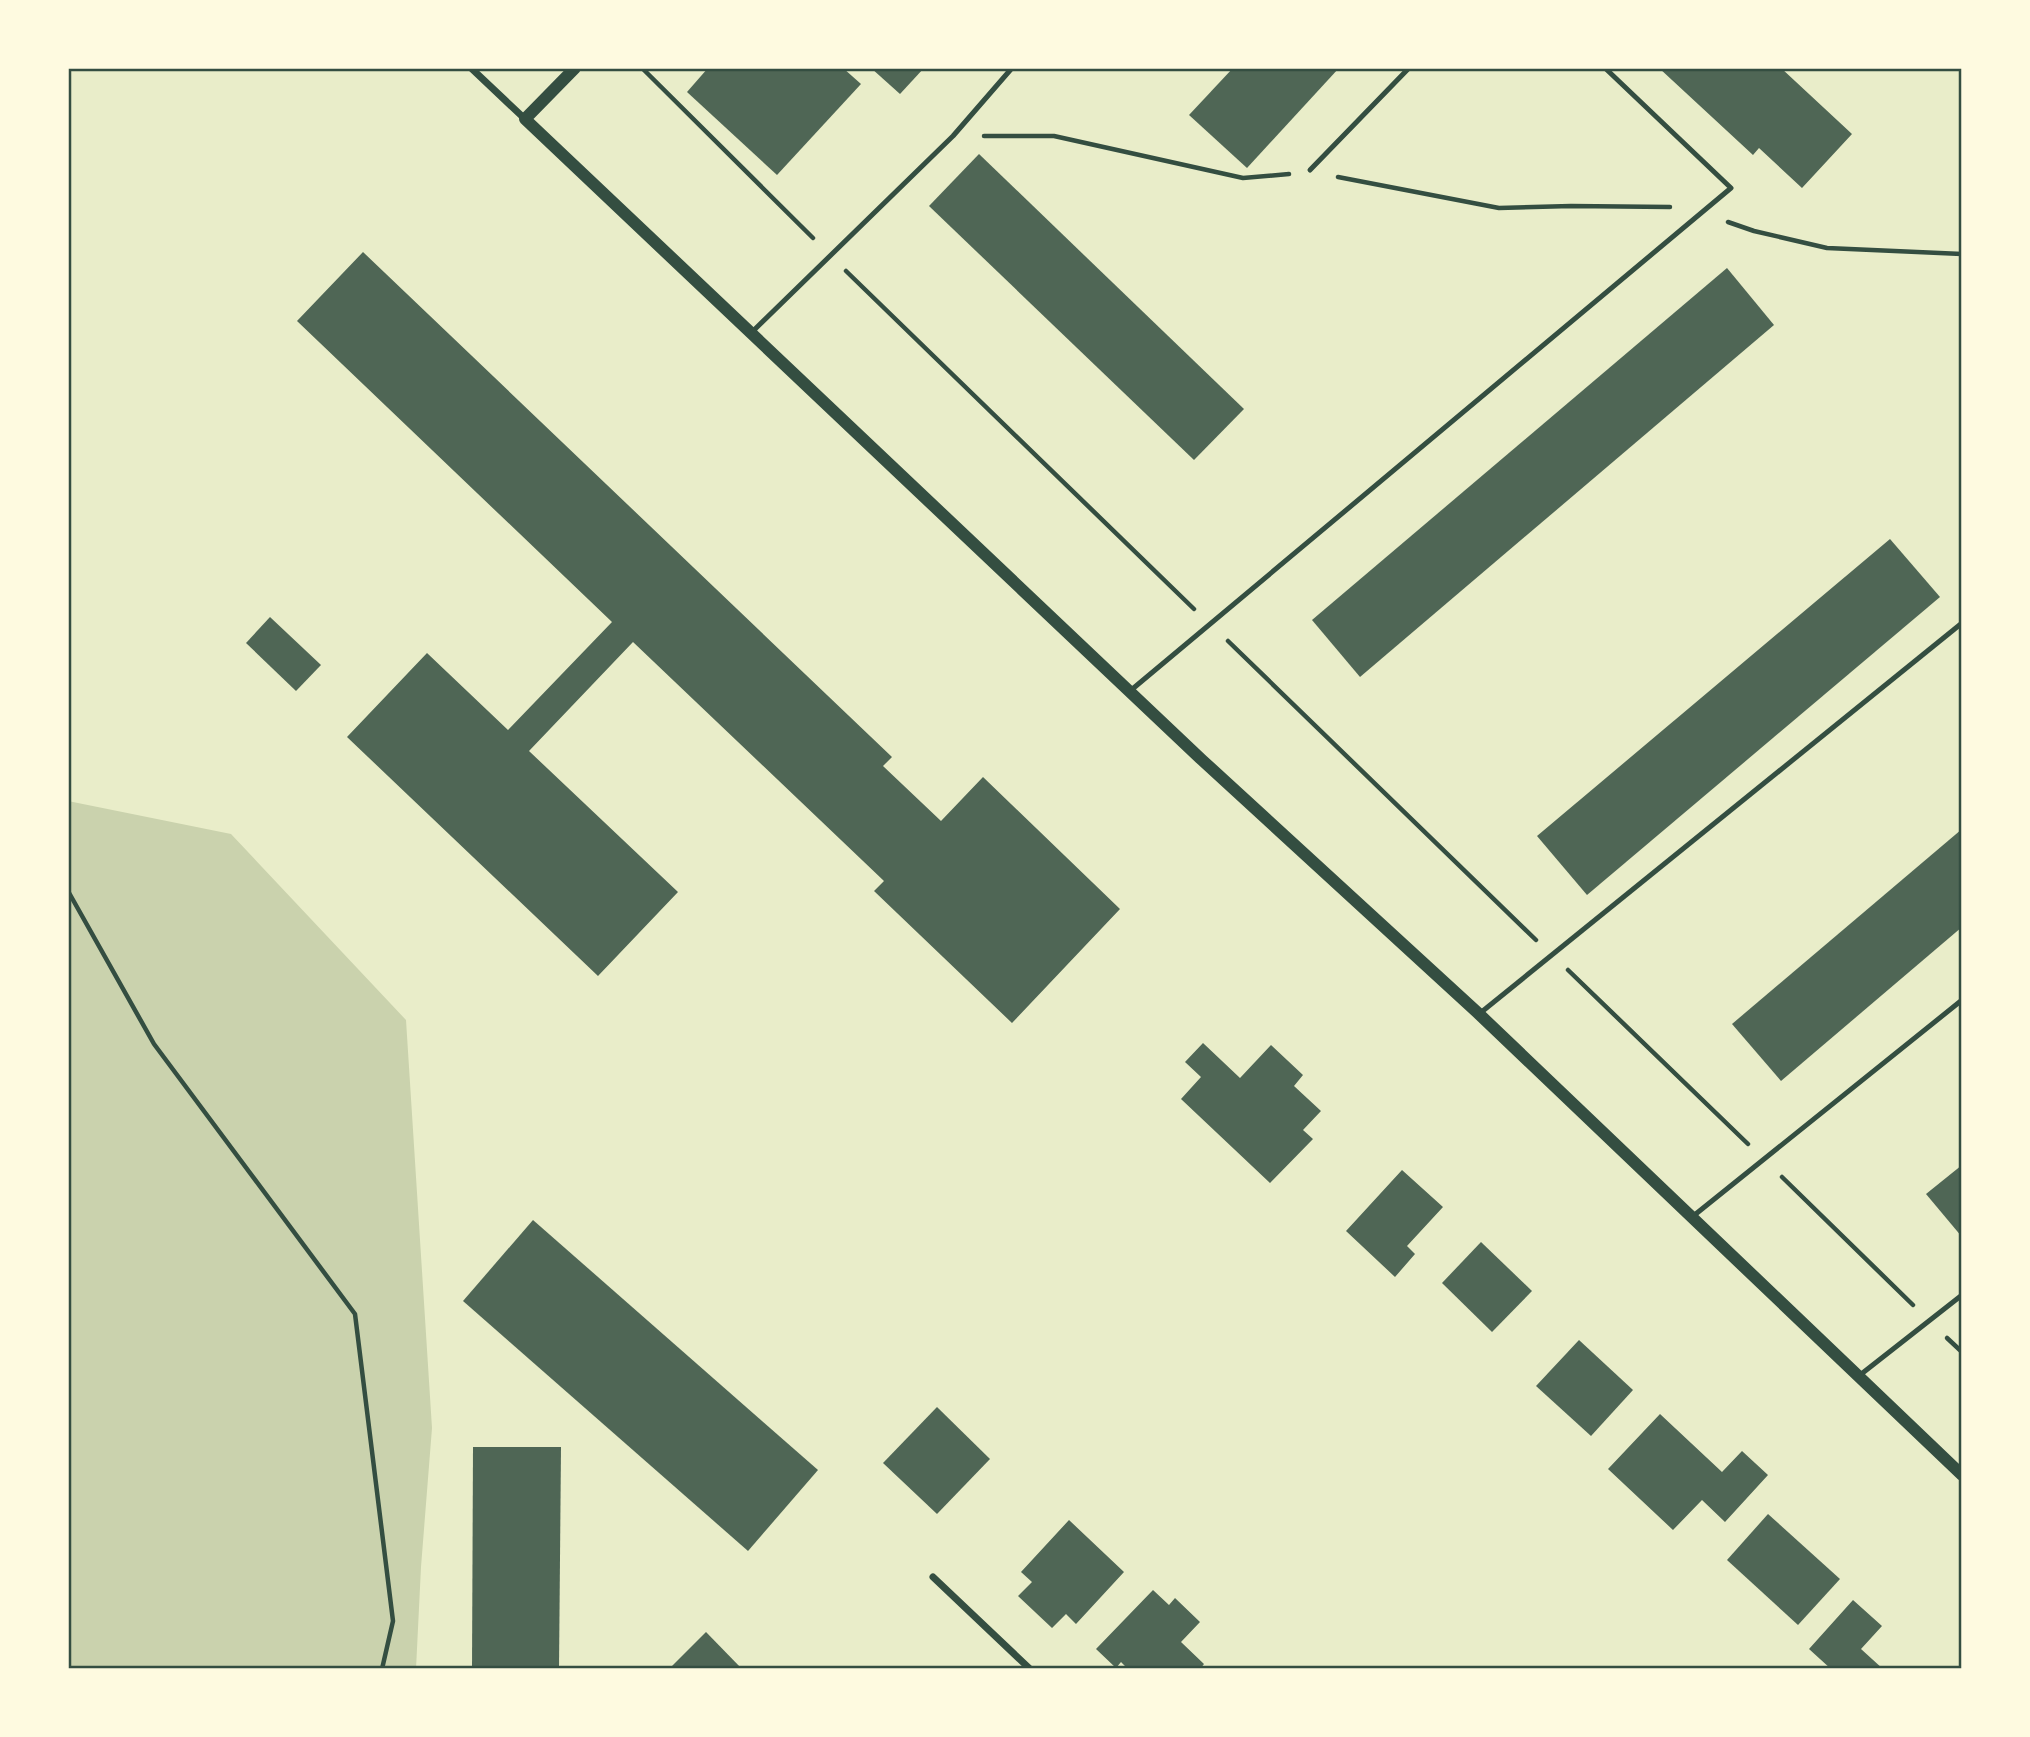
<svg xmlns="http://www.w3.org/2000/svg" width="2030" height="1737" font-family="Lato,sans-serif">
  <style>
    .green { fill: #cad2ad }
    .building { fill: #4f6655 }
    .lines { fill: none; stroke-linecap: round; stroke-linejoin: round }
    .path { stroke: #344e41; stroke-width: 4.5 }
    .service { stroke: #344e41; stroke-width: 5 }
    .minor { stroke: #344e41; stroke-width: 7 }
    .tertiary { stroke: #344e41; stroke-width: 12 }
    .neatline { fill: none; stroke: #344e41; stroke-width: 2.5 }
  </style>
  <rect width="100%" height="100%" fill="#e9edc9"/>
  <path class="green" d="M68,801L231,834L406,1020L432,1428L421,1567L416,1669H68Z"/>
  <g class="building">
    <path d="M708,68H843L861,84L777,175L687,92Z"/>
    <path d="M871,68H924L900,94Z"/>
    <path d="M1233,68H1339L1247,168L1189,115Z"/>
    <path d="M1659,68H1781L1852,134L1802,188L1759,148L1753,155Z"/>
    <path d="M979,154L1244,409L1194,460L929,206Z"/>
    <path d="M363,252L892,757L883,766L941,821L983,777L1120,909L1012,1023L874,891L884,881L633,642L529,751L678,892L598,976L347,737L427,653L508,730L612,622L297,321Z"/>
    <path d="M1727,268L1774,325L1360,677L1312,620Z"/>
    <path d="M1890,539L1940,597L1587,895L1537,836Z"/>
    <path d="M270,617L321,665L296,691L246,643Z"/>
    <path d="M1962,829V927L1781,1081L1732,1024Z"/>
    <path d="M1203,1043L1240,1078L1271,1045L1303,1075L1294,1086L1321,1111L1303,1130L1313,1139L1270,1183L1181,1099L1201,1077L1185,1062Z"/>
    <path d="M1962,1165V1237L1926,1194Z"/>
    <path d="M1402,1170L1443,1207L1407,1246L1415,1254L1395,1277L1346,1231Z"/>
    <path d="M533,1220L818,1470L748,1551L463,1301Z"/>
    <path d="M1481,1242L1532,1291L1492,1332L1442,1283Z"/>
    <path d="M1579,1340L1633,1390L1591,1436L1536,1386Z"/>
    <path d="M937,1407L990,1459L937,1514L883,1463Z"/>
    <path d="M1660,1414L1722,1472L1742,1451L1768,1475L1725,1522L1702,1500L1673,1530L1608,1469Z"/>
    <path d="M473,1447H561L559,1669H472Z"/>
    <path d="M1768,1514L1840,1579L1798,1625L1727,1560Z"/>
    <path d="M1069,1520L1124,1572L1076,1624L1066,1614L1052,1628L1018,1596L1032,1582L1021,1572Z"/>
    <path d="M1153,1590L1169,1605L1175,1598L1200,1622L1181,1642L1204,1664L1200,1669H1128L1121,1662L1116,1668L1096,1649Z"/>
    <path d="M1853,1600L1882,1626L1861,1649L1883,1669H1831L1809,1649Z"/>
    <path d="M706,1632L742,1669H669Z"/>
  </g>
  <g class="lines">
    <g class="path">
      <path d="M642,68L813,238"/>
      <path d="M984,136H1054L1243,178L1289,174"/>
      <path d="M1338,177L1499,208L1571,206L1670,207"/>
      <path d="M1728,222L1754,231L1827,248L1962,254"/>
      <path d="M846,271L1194,609"/>
      <path d="M1228,641L1536,940"/>
      <path d="M68,891L154,1044L355,1314L393,1621L382,1669"/>
      <path d="M1568,970L1748,1144"/>
      <path d="M1782,1177L1913,1305"/>
      <path d="M1947,1338L1962,1352"/>
    </g>
    <g class="service">
      <path d="M1310,170L1409,68"/>
      <path d="M751,333L953,136L1012,68"/>
      <path d="M1130,691L1731,188L1605,68"/>
      <path d="M1479,1014L1962,623"/>
      <path d="M1692,1217L1962,1000"/>
      <path d="M1860,1375L1962,1295"/>
    </g>
    <g class="minor">
      <path d="M471,68L525,119"/>
      <path d="M933,1577L1030,1669"/>
    </g>
    <path class="tertiary" d="M575,68L525,119L1202,760L1479,1014L1962,1475"/>
  </g>
  <rect width="2030" height="1737" fill="none" stroke="#fefae0" stroke-width="140"/>
  <rect x="70" y="70" width="1890" height="1597" class="neatline"/>
</svg>
